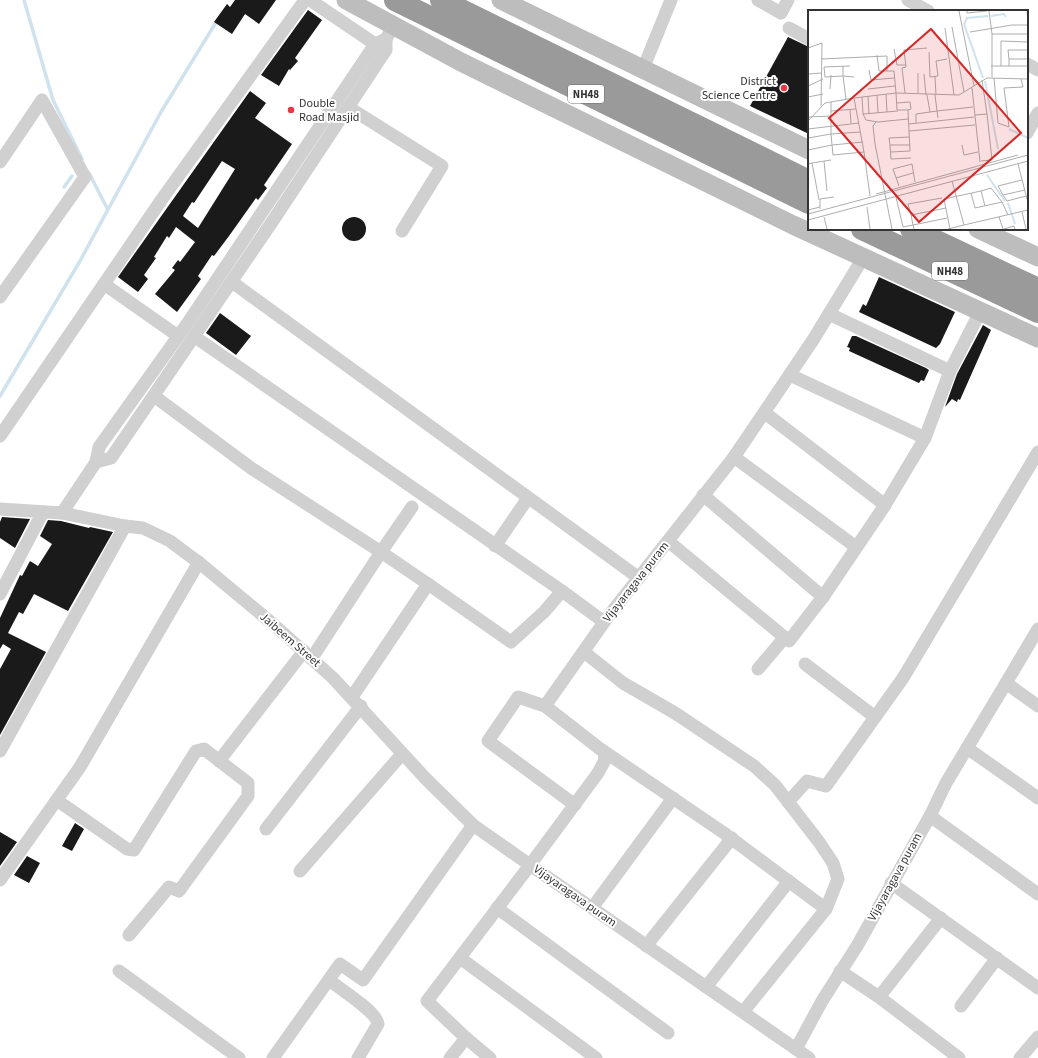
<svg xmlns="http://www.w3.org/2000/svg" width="1038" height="1058" font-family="'Source Sans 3',sans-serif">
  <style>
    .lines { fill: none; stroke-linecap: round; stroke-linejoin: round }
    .stream { stroke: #cfe2ee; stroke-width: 3.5 }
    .building { fill: #1a1a1a; fill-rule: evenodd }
    .street { stroke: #d0d0d0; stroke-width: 13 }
    .secondary { stroke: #bdbdbd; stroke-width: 19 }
    .highway { stroke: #9a9a9a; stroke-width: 22 }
    .poi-dot { fill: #e63946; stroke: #fff; stroke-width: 1.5 }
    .labels { text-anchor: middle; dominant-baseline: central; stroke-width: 4; stroke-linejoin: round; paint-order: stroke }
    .shield { fill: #fff; stroke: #707070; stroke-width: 1 }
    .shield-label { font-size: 11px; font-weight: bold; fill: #333 }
    .poi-label { font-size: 12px; fill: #333; stroke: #fff; text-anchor: end }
    .street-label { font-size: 12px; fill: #333; stroke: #fff }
    .inset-river { fill: none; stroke: #cfe2ee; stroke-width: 2 }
    .inset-road { fill: none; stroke: #adadad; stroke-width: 1 }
    .view { fill: #d62828; fill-opacity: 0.15; stroke: #d62828; stroke-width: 2 }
    .inset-edge { fill: none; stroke: #333; stroke-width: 2 }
  </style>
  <rect width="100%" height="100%" fill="#fff"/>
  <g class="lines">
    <g class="stream">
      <path d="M24,0L53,100L82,159"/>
      <path d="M89,173L107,208"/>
      <path d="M64,187L72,176"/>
      <path d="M0,396L80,261L161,112L215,24"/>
    </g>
  </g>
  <g class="building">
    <path d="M235,0H276L259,24L245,14L232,34L214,22L227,4L230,7Z"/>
    <path d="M308,10L322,20L295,58L298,61L290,70L289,69L279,86L261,75Z"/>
    <path d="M788,37L809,47V134L750,106Z"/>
    <path d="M250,91L266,103L255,118L292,144L264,185L267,188L258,200L256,198L229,236L214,256L212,255L198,276L201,279L177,312L155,294L175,270L172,268L178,260L180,262L195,242L176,227L169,238L167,236L154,257L156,258L144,275L148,279L138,292L118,277ZM222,161L235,169L198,228L183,216L192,202L194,203Z"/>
    <circle cx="354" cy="229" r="12"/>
    <path d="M879,277L955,312L940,344L936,348L859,312L863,304L866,306Z"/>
    <path d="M220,313L251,336L236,355L206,333Z"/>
    <path d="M983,325L991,330L960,400L958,399L957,402L952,399L945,407L957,374Z"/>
    <path d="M852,336H856L926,368L929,370L924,381L921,380L919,383L849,351L850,348L847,347Z"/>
    <path d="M2,517L30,519L15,548L0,538V522Z"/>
    <path d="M48,520L61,521L89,528L90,527L113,532L68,611L34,594L23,614L19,612L8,633L46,652L0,735V669L11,649L3,644L0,649V618L20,575L22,576L30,561L38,566L52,544L40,536Z"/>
    <path d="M75,823L84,829L72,851L62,846Z"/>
    <path d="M0,832L17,842L0,866Z"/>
    <path d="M27,856L40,863L29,883L14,875Z"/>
  </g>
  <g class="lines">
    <g class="street">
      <path d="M310,0L375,44"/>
      <path d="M758,0L781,13L788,0"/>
      <path d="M908,0L928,11"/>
      <path d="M789,28L809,39"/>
      <path d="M1027,64L1038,70"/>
      <path d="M643,69L671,0"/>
      <path d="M348,107L442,166L402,231"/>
      <path d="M1027,133L1038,113"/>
      <path d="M0,162L42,100L85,177L0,297"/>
      <path d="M232,282L639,578"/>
      <path d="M104,284L162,199L305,0"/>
      <path d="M829,314L950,371"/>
      <path d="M195,337L562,591L604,622"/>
      <path d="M790,375L925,438L950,371L980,312"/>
      <path d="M154,396L251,468L381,552L312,658"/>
      <path d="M765,413L885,505L823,597"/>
      <path d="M0,436L104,284L178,336"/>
      <path d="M734,457L813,340L863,258"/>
      <path d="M96,462L111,458L272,222L386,50V39L390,32"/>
      <path d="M885,505L925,438"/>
      <path d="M0,509L62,513L125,526L143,528L170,541L202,565L273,624L333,678L427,780L473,825L530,865L427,1001L466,1038L450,1058"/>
      <path d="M62,513L96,462L99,447L187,324L375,44L386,39"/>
      <path d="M668,541L789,641L823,597L703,495"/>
      <path d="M495,546L528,498"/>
      <path d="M856,547L734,457L607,618L545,706L604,752L605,760L598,773L530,865L796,1049L822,1001L857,946L930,816L946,783L1006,683L1038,706"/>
      <path d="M428,584L511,642L544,612L562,591"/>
      <path d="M0,594L43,512"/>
      <path d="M584,652L623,683L675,713L754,766L775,785L819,842L833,863L838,879L826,909L724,833L602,750"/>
      <path d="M805,664L875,717"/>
      <path d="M758,669L785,637"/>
      <path d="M1006,683L1038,629"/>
      <path d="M352,697L428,584L381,552L412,507"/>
      <path d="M545,706L518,697L488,741L575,805"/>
      <path d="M967,748L1038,798"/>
      <path d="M0,751L125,526"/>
      <path d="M219,761L304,651"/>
      <path d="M58,801L127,849L134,850L196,751L204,749L248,783V796L179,891L169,887L129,935"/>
      <path d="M788,802L807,781L826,786L903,678L1038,452"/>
      <path d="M930,816L1038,894"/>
      <path d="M266,829L361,706"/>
      <path d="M300,871L402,754"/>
      <path d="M0,880L80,767L199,562"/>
      <path d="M891,883L1038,988"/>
      <path d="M497,908L668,1033"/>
      <path d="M592,908L673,798"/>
      <path d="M646,946L732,838"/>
      <path d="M460,958L596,1058"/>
      <path d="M119,971L239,1058"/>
      <path d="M840,971L879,997L959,1058"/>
      <path d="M329,980C339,988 377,1012 378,1024L358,1058"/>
      <path d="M706,987L789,881"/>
      <path d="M879,997L941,918"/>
      <path d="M961,1006L997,958"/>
      <path d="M743,1012L826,909"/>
      <path d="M466,1038L490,1058"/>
      <path d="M796,1049L809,1058"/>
      <path d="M273,1058L340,964L363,980L473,825"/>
      <path d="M1020,1058L1038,1037"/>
    </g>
    <g class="secondary">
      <path d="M346,0L461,62L793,225L1038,338"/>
      <path d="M501,0L809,150"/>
      <path d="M978,229L1038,257"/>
    </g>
    <g class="highway">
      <path d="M395,0L809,203"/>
      <path d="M441,0L809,181"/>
      <path d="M862,229L1038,312"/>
      <path d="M911,229L1038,289"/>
    </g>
  </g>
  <g class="poi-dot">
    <circle cx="784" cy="88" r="4"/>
    <circle cx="291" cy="110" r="4"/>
  </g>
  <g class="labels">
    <g class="shield">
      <rect x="568" y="85" width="36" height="18" rx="3"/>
      <rect x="932" y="262" width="36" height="18" rx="3"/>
    </g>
    <g class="shield-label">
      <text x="586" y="94">NH48</text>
      <text x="950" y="271">NH48</text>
    </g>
    <g class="poi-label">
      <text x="776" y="81">District<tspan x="776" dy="14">Science Centre</tspan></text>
      <text x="299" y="103" text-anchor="start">Double<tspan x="299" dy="14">Road Masjid</tspan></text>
    </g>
    <g class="street-label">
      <text transform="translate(636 582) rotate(-52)">Vijayaragava puram</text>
      <text transform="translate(290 640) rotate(41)">Jaibeem Street</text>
      <text transform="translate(895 877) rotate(-61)">Vijayaragava puram</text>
      <text transform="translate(575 896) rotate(35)">Vijayaragava puram</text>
    </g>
  </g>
  <g transform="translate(808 10)">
    <rect width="220" height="220" fill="#fff"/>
    <path class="inset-river" d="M183,6L196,4L198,7M175,68L156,14L159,8L180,6M177,71L190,139M201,119L220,128M179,165L197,191M200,193L207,214"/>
    <path class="inset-road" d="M151,1L166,76M159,1V3L179,1M181,1L184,24M219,1L220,13M144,17L156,82M137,18L146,85M162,22L204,15H220M0,38L14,33L13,96M86,39L89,55H98M121,42L122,67L130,66L128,51L139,49M69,45L71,61H79M13,49L79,46V61H86L88,83L151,85L179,68L220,69M201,49L200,40H220M35,56V66L46,67M183,56H193V31L220,32M193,56H220M201,56V49H220M61,60L63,70L86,68M110,63V83M0,64L14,63M116,64L118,85M127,67L128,85M184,67V24H220M186,68L190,113L201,117L196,78L215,77L213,69M0,76L15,69M164,78L172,152M22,79L23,65M60,79L87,76M97,83L94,58L98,57L96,40L119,38M78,84L79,102M69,85L70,103M119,85L122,102L129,101L130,108M127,85L129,101L165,97M60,86L61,104M0,87L15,84M54,87L55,104M38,89L35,66L17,67L16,57L42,56M88,93L102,92L103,99L100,100M42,100L43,113M23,101L48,99M90,101L55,104L58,110L70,112L100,109M167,105L179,104L174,70M0,107L23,106M0,111L17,93L46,88M68,112L65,116L67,134L84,219M108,113V104L122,102M101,114L166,107M0,119L51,113M101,121L167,115M52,122L23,124L24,135L55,132M102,127L81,128L82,135H102M0,128L23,124V92M82,135L83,149L103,148M154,135L156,145L170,142M0,140L24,135L25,145L56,142L46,88L88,83L89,100H100L102,141L83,142M56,142L62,186M16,151L19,181M173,151L184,150L179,104M4,153L23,150M0,154L4,153L11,190M104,154L107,172M210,154L220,193M88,168L105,163M214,170L190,176L195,185L217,180M91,176L85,159L104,154M163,183L167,198L194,192L200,205M68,184L210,145M195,185L199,191L218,186M88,187L95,217L105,215L106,219M134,188L100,194L103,205L138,198M177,196L173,181L183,178L194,192M59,197L62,219M12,199V189L26,187M0,200L12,197M214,202L218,219M0,204L220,145M103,205L105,215L139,208M16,207L19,219M191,207L195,219M0,210L220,151M156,215L220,200M140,219L156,215L144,171M142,219L136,189L173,181M196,219L206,216L207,219"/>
    <path class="view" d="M123,19L213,123L111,212L21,108Z"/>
    <rect width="220" height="220" class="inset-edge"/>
  </g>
</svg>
